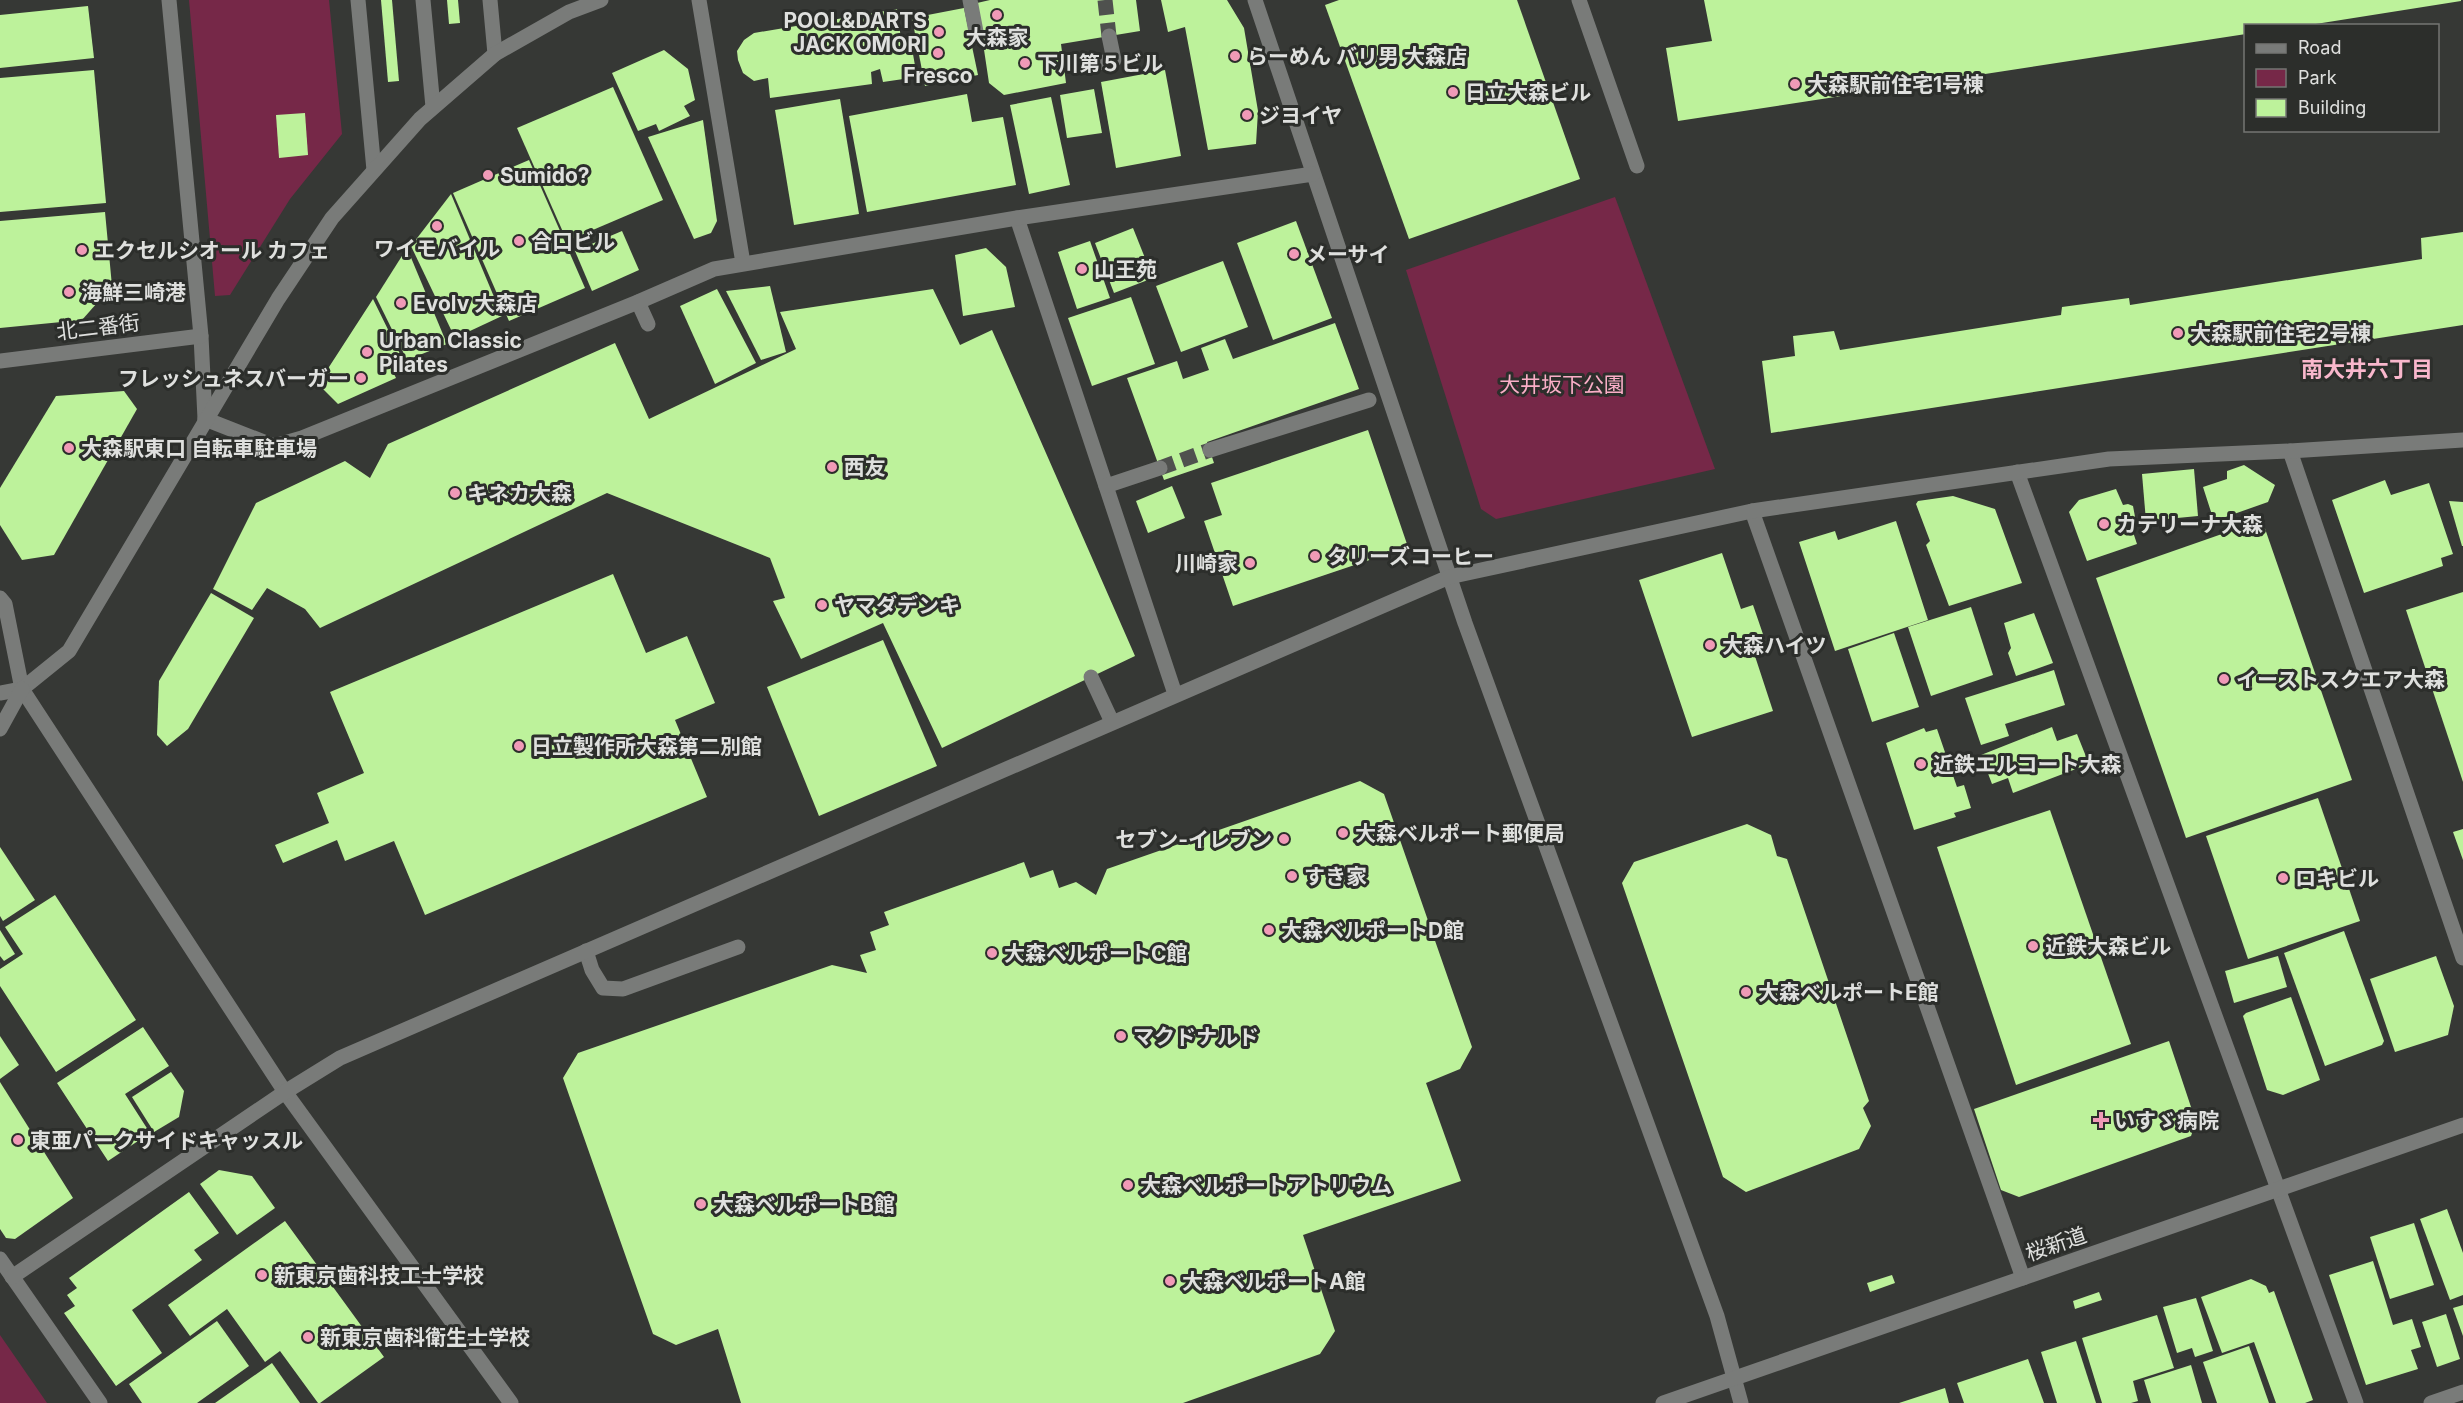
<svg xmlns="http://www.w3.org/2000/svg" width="2463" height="1403" font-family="Inter,'Noto Sans JP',sans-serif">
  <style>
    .green { fill: #762848 }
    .building { fill: #bdf29b }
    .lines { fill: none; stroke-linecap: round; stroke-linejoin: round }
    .minor-tunnel { stroke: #4f514e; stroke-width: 15; stroke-dasharray: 15 8; stroke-linecap: butt }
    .minor { stroke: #797b79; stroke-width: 15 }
    .poi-dot { fill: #f09ab7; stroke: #2c2e2b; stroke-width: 2 }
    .labels { text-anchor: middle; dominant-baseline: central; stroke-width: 6; stroke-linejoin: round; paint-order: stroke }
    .poi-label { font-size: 21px; font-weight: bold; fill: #dfe0de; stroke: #2c2e2b; text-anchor: start }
    .street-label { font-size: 21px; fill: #dfe0de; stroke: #2c2e2b }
    .park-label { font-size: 21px; fill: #faaec7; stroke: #2c2e2b }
    .neighbourhood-label { font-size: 22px; font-weight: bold; fill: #f9b7cc; stroke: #2c2e2b }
  </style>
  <rect width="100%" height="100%" fill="#363835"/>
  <g class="green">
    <path d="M189,0H329L342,134L290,199L230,295L215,296Z"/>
    <path d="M1615,197L1715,469L1496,519L1481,509L1406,270Z"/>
    <path d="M0,1335L47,1403H0Z"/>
  </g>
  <g class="building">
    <path d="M381,0H392L399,81L388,82Z"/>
    <path d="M447,0H458L460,23L449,24Z"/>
    <path d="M990,0H1136L1140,31L1061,44L1066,83L1004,95L989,83L977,3Z"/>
    <path d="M1161,0H1227L1244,28L1258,111L1256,144L1208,150L1185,27L1168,32Z"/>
    <path d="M1339,0H1517L1580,179L1409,239L1325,5Z"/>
    <path d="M1704,0H2461V1L2303,26H2246V34L1678,121L1666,48L1712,41Z"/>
    <path d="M88,6L94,58L0,68V15Z"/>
    <path d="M964,8L978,75L925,86L912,18Z"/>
    <path d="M897,9L901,39L910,37L917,77L883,82L880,69L871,72L872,84L770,98L768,78L754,81L743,73L738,60L737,51L744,40L754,33Z"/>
    <path d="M664,50L688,69L695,100L684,106L690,116L659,131L656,124L638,131L612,73Z"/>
    <path d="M94,70L106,203L0,212V78Z"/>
    <path d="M1165,70L1181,156L1116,168L1101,82Z"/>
    <path d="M613,87L663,200L567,241L517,128Z"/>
    <path d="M1094,89L1102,133L1067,138L1060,95Z"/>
    <path d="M967,94L972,122L1003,117L1016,185L867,212L849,116Z"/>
    <path d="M1051,97L1070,185L1029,194L1010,105Z"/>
    <path d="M840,99L859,214L794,225L775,110Z"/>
    <path d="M305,113L308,155L279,158L276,115Z"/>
    <path d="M703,120L717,221L711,233L694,239L648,137Z"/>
    <path d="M529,160L585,288L509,321L453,193Z"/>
    <path d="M451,194L502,316L455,338L411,246Z"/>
    <path d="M105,212L112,286L82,320L0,328V221Z"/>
    <path d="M1296,221L1332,318L1273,340L1237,243Z"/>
    <path d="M1133,228L1153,278L1114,293L1095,243Z"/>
    <path d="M622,231L639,270L592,291L575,251Z"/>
    <path d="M2463,232V325L1771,433L1762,361L1795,356L1793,336L1834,331L1840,350L2061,315L2062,307L2129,298L2130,305L2422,259L2421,238Z"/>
    <path d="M1090,241L1110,298L1077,309L1058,252Z"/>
    <path d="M407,248L447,344L407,360L376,297Z"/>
    <path d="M986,248L1006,267L1015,307L963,316L955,255Z"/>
    <path d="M1223,261L1248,327L1181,352L1156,286Z"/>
    <path d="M770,286L786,352L761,360L726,291Z"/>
    <path d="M717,289L756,363L715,384L680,306Z"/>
    <path d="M933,289L960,345L992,330L1135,656L942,748L883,623L801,659L773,601L785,598L770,558L607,493L320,628L305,609L267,588L252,610L213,589L256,503L345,461L370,478L388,444L615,343L649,419L796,349L780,312Z"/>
    <path d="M1131,297L1155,364L1092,386L1068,318Z"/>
    <path d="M373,299L400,354L387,360L396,378L338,404L318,384Z"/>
    <path d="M1335,323L1359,389L1207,442L1214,463L1164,480L1127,378L1177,361L1183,379L1209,370L1201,348L1225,339L1233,359Z"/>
    <path d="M124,391L137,409L54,555L22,560L0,525V488L56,396Z"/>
    <path d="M1368,430L1408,547L1233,606L1204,521L1222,515L1211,483Z"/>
    <path d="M2244,465L2275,485L2268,502L2217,520L2213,518L2203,487L2227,479V471Z"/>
    <path d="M2194,469L2198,516L2146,521L2142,474Z"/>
    <path d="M2385,480L2391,495L2429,483L2453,554L2441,558L2443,566L2364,593L2332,500Z"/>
    <path d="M1172,486L1185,518L1148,533L1136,501Z"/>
    <path d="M2116,489L2123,505L2128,504L2133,506L2136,522L2131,526L2137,544L2087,561L2069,512L2079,500Z"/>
    <path d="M1953,496L1995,509L2022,583L1949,606L1926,545L1930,541L1916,504L1918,501Z"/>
    <path d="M2449,501L2463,502V546H2462Z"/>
    <path d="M2262,520L2352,780L2186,838L2096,578Z"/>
    <path d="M1896,521L1928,620L1835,651L1799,542L1835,531L1838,540Z"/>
    <path d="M1722,553L1741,609L1753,605L1766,643L1752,647L1773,711L1692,737L1639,580Z"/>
    <path d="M613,574L646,653L687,636L715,703L675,720L707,797L425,915L394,841L345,861L337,840L283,863L275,845L329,823L317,793L364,773L330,692Z"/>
    <path d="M2463,592V782L2406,610Z"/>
    <path d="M211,593L254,618L188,729L167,746L157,735L159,681Z"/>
    <path d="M1971,607L1993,675L1931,696L1908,627Z"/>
    <path d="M2034,613L2053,663L2016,676L2008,653L2011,648L2004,623Z"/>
    <path d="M1894,633L1919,707L1872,722L1848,649Z"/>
    <path d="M883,640L937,766L819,816L767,687Z"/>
    <path d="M2054,670L2065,705L2005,724L2009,736L1981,745L1965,698Z"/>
    <path d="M2052,727L2057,741L2077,734L2089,764L2013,793L2008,778L1992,784L1981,755Z"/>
    <path d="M1924,728L1926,732L1937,729L1957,787L1964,785L1971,808L1954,813L1956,817L1914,830L1886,743Z"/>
    <path d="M1360,781L1384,794L1472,1047L1460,1069L1426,1083L1461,1181L1303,1235L1335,1331L1320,1354L1183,1403H741L718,1329L676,1345L653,1334L563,1078L578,1053L832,965L867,973L860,955L876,950L870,932L889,925L884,912L1024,862L1030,878L1053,870L1059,888L1076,882L1096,895L1107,869Z"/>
    <path d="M2318,798L2360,921L2248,959L2206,836Z"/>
    <path d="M2050,810L2131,1044L2016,1085L1937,847Z"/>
    <path d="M1747,824L1771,835L1777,856L1787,859L1869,1101L1863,1108L1871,1126L1859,1149L1746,1192L1723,1177L1622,883L1634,862Z"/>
    <path d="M2463,829V860L2453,832Z"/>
    <path d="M0,847L35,900L3,921L0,916Z"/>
    <path d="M55,895L136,1020L56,1072L0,986V969L23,954L5,927Z"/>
    <path d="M0,930L15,954L4,961L0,956Z"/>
    <path d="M2344,931L2384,1041L2382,1045L2325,1066L2284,953Z"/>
    <path d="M2278,956L2287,987L2234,1003L2225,971Z"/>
    <path d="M2436,956L2454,1006L2448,1035L2395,1052L2370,979Z"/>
    <path d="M2291,997L2320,1080L2283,1095L2267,1090L2243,1016L2246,1013Z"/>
    <path d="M143,1027L169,1066L125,1094L150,1133L108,1161L57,1083Z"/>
    <path d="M0,1036L19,1065L0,1079Z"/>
    <path d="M2169,1041L2196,1122L2191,1136L2019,1197L2001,1190L1974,1109Z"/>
    <path d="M171,1072L184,1091L179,1117L154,1132L132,1097Z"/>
    <path d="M0,1082L73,1198L15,1239L6,1238L0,1229Z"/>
    <path d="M219,1170L252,1176L275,1208L237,1235L200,1184Z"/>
    <path d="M189,1192L219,1233L194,1250L202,1260L132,1310L162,1353L116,1386L64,1313L75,1306L67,1295L77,1288L69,1278Z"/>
    <path d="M2447,1209L2463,1253V1295L2450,1300L2420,1219Z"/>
    <path d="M285,1221L384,1357L320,1403H318L280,1351L265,1362L227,1309L190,1336L168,1305Z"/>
    <path d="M2414,1223L2434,1285L2390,1299L2370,1237Z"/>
    <path d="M2373,1261L2393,1325L2412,1319L2421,1347L2411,1350L2418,1369L2366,1385L2329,1275Z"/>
    <path d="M1892,1275L1895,1283L1870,1292L1867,1283Z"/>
    <path d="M2251,1279L2266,1286L2269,1293L2274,1291L2313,1400L2305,1403H2276L2254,1342L2222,1353L2201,1297Z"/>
    <path d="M2099,1292L2102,1300L2075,1309L2073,1301Z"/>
    <path d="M2196,1298L2213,1351L2195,1357L2192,1348L2177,1353L2163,1307Z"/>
    <path d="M2463,1305V1336L2453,1308Z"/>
    <path d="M2446,1314L2460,1359L2437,1367L2422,1322Z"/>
    <path d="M2157,1315L2174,1368L2133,1381L2138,1401L2131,1403H2102L2082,1338Z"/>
    <path d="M217,1321L249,1366L197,1403H142L129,1384Z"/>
    <path d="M2076,1341L2096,1403H2057L2041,1352Z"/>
    <path d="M2249,1346L2269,1403H2217L2203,1362Z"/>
    <path d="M2028,1359L2044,1403H1964L1957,1383Z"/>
    <path d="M272,1363L300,1403H215Z"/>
    <path d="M2191,1365L2202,1403H2151L2144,1380Z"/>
    <path d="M1945,1388L1949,1403H1899Z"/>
  </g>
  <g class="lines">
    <g class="minor-tunnel">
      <path d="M1105,0L1109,36"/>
      <path d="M1160,468L1210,450"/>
    </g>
    <g class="minor">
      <path d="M169,0L201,336L205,419"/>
      <path d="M358,0L374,170"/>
      <path d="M423,0L433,107"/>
      <path d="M490,0L495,54"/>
      <path d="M699,0L743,263"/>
      <path d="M970,0L977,37"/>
      <path d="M1255,0L1465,623L1717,1316L1741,1403"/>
      <path d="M1579,0L1637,166"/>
      <path d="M1083,66L1114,60L1109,36"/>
      <path d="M1017,218L1175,694"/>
      <path d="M638,302L648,324"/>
      <path d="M0,361L201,336"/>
      <path d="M205,419L274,446L302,438L638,302L714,269L1017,218L1313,174"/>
      <path d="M1210,450L1369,400"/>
      <path d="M2290,451L2463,958"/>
      <path d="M2017,472L2356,1403"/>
      <path d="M1106,486L1160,468"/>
      <path d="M1752,511L2023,1278"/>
      <path d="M0,598L5,604L22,689L285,1092L511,1403"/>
      <path d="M1091,677L1112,722"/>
      <path d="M0,693L22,689L69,651L278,299L332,218L420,119L495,54L569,12L601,0"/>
      <path d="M0,729L22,689"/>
      <path d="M586,951L592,970L603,988L623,989L738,947"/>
      <path d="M0,1259L100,1403"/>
      <path d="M12,1277L285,1092L340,1058L1449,577L1752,511L2109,459L2290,451L2463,440"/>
      <path d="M1663,1403L2463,1125"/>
      <path d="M2431,1403L2463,1392"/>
    </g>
  </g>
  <g class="poi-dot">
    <circle cx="997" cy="15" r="6"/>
    <circle cx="939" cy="32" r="6"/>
    <circle cx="938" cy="53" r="6"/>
    <circle cx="1235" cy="56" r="6"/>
    <circle cx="1025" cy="63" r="6"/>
    <circle cx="1795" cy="84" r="6"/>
    <circle cx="1453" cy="92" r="6"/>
    <circle cx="1247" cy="115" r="6"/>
    <circle cx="488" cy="175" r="6"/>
    <circle cx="437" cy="226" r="6"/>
    <circle cx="519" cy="241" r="6"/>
    <circle cx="82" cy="250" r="6"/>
    <circle cx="1294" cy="254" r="6"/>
    <circle cx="1082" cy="269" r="6"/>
    <circle cx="69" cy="292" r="6"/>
    <circle cx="401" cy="303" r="6"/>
    <circle cx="2178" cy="333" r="6"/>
    <circle cx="367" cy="352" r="6"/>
    <circle cx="361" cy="378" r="6"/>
    <circle cx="69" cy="448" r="6"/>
    <circle cx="832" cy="467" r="6"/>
    <circle cx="455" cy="493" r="6"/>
    <circle cx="2104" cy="524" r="6"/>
    <circle cx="1315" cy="556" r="6"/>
    <circle cx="1250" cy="563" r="6"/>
    <circle cx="822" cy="605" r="6"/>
    <circle cx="1710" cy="645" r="6"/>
    <circle cx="2224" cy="679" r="6"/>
    <circle cx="519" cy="746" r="6"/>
    <circle cx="1921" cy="764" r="6"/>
    <circle cx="1343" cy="833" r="6"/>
    <circle cx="1284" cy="839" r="6"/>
    <circle cx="1292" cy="876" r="6"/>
    <circle cx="2283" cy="878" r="6"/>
    <circle cx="1269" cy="930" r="6"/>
    <circle cx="2033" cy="946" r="6"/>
    <circle cx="992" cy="953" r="6"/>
    <circle cx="1746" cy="992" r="6"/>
    <circle cx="1121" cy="1036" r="6"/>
    <path d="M2098 1111h6v6h6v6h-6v6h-6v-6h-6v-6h6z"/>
    <circle cx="18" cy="1140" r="6"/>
    <circle cx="1128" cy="1185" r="6"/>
    <circle cx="701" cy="1204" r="6"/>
    <circle cx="262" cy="1275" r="6"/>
    <circle cx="1170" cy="1281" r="6"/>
    <circle cx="308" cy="1337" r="6"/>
  </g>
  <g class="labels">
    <g class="poi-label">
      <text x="927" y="20" text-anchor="end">POOL&amp;DARTS<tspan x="927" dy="24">JACK OMORI</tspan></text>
      <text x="997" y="37" text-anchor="middle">大森家</text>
      <text x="1247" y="56">らーめん バリ男 大森店</text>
      <text x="1037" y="63">下川第５ビル</text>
      <text x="938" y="75" text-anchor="middle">Fresco</text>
      <text x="1807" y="84">大森駅前住宅1号棟</text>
      <text x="1465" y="92">日立大森ビル</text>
      <text x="1259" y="115">ジヨイヤ</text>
      <text x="500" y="175">Sumido?</text>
      <text x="531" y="241">合口ビル</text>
      <text x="437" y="248" text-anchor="middle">ワイモバイル</text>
      <text x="94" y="250">エクセルシオール カフェ</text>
      <text x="1306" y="254">メーサイ</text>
      <text x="1094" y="269">山王苑</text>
      <text x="81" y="292">海鮮三崎港</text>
      <text x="413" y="303">Evolv 大森店</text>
      <text x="2190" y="333">大森駅前住宅2号棟</text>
      <text x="379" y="340">Urban Classic<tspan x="379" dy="24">Pilates</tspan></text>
      <text x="349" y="378" text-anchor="end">フレッシュネスバーガー</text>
      <text x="81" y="448">大森駅東口 自転車駐車場</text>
      <text x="844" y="467">西友</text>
      <text x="467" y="493">キネカ大森</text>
      <text x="2116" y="524">カテリーナ大森</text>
      <text x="1327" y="556">タリーズコーヒー</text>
      <text x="1238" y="563" text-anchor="end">川崎家</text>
      <text x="834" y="605">ヤマダデンキ</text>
      <text x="1722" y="645">大森ハイツ</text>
      <text x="2236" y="679">イーストスクエア大森</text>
      <text x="531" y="746">日立製作所大森第二別館</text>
      <text x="1933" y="764">近鉄エルコート大森</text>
      <text x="1355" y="833">大森ベルポート郵便局</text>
      <text x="1272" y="839" text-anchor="end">セブン-イレブン</text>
      <text x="1304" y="876">すき家</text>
      <text x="2295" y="878">ロキビル</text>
      <text x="1281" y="930">大森ベルポートD館</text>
      <text x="2045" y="946">近鉄大森ビル</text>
      <text x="1004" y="953">大森ベルポートC館</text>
      <text x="1758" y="992">大森ベルポートE館</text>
      <text x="1133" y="1036">マクドナルド</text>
      <text x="2114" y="1120">いすゞ病院</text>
      <text x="30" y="1140">東亜パークサイドキャッスル</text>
      <text x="1140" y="1185">大森ベルポートアトリウム</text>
      <text x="713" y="1204">大森ベルポートB館</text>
      <text x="274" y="1275">新東京歯科技工士学校</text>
      <text x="1182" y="1281">大森ベルポートA館</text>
      <text x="320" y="1337">新東京歯科衛生士学校</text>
    </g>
    <g class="street-label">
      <text transform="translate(98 327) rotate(-7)">北二番街</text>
      <text transform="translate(2056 1244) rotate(-19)">桜新道</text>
    </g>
    <g class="park-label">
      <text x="1562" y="384">大井坂下公園</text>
    </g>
    <g class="neighbourhood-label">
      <text x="2367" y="369">南大井六丁目</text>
    </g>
  </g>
  <rect x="2244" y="24" width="195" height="108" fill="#2c2e2b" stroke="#747573" stroke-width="1.5"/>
  <rect x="2256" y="44" width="30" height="9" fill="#797b79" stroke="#747573" stroke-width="1.5"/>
  <text x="2298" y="54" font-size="18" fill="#dfe0de">Road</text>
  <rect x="2256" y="69" width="30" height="18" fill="#762848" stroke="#747573" stroke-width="1.5"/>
  <text x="2298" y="84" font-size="18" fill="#dfe0de">Park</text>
  <rect x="2256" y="99" width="30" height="18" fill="#bdf29b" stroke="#747573" stroke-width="1.5"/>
  <text x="2298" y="114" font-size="18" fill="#dfe0de">Building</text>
</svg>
